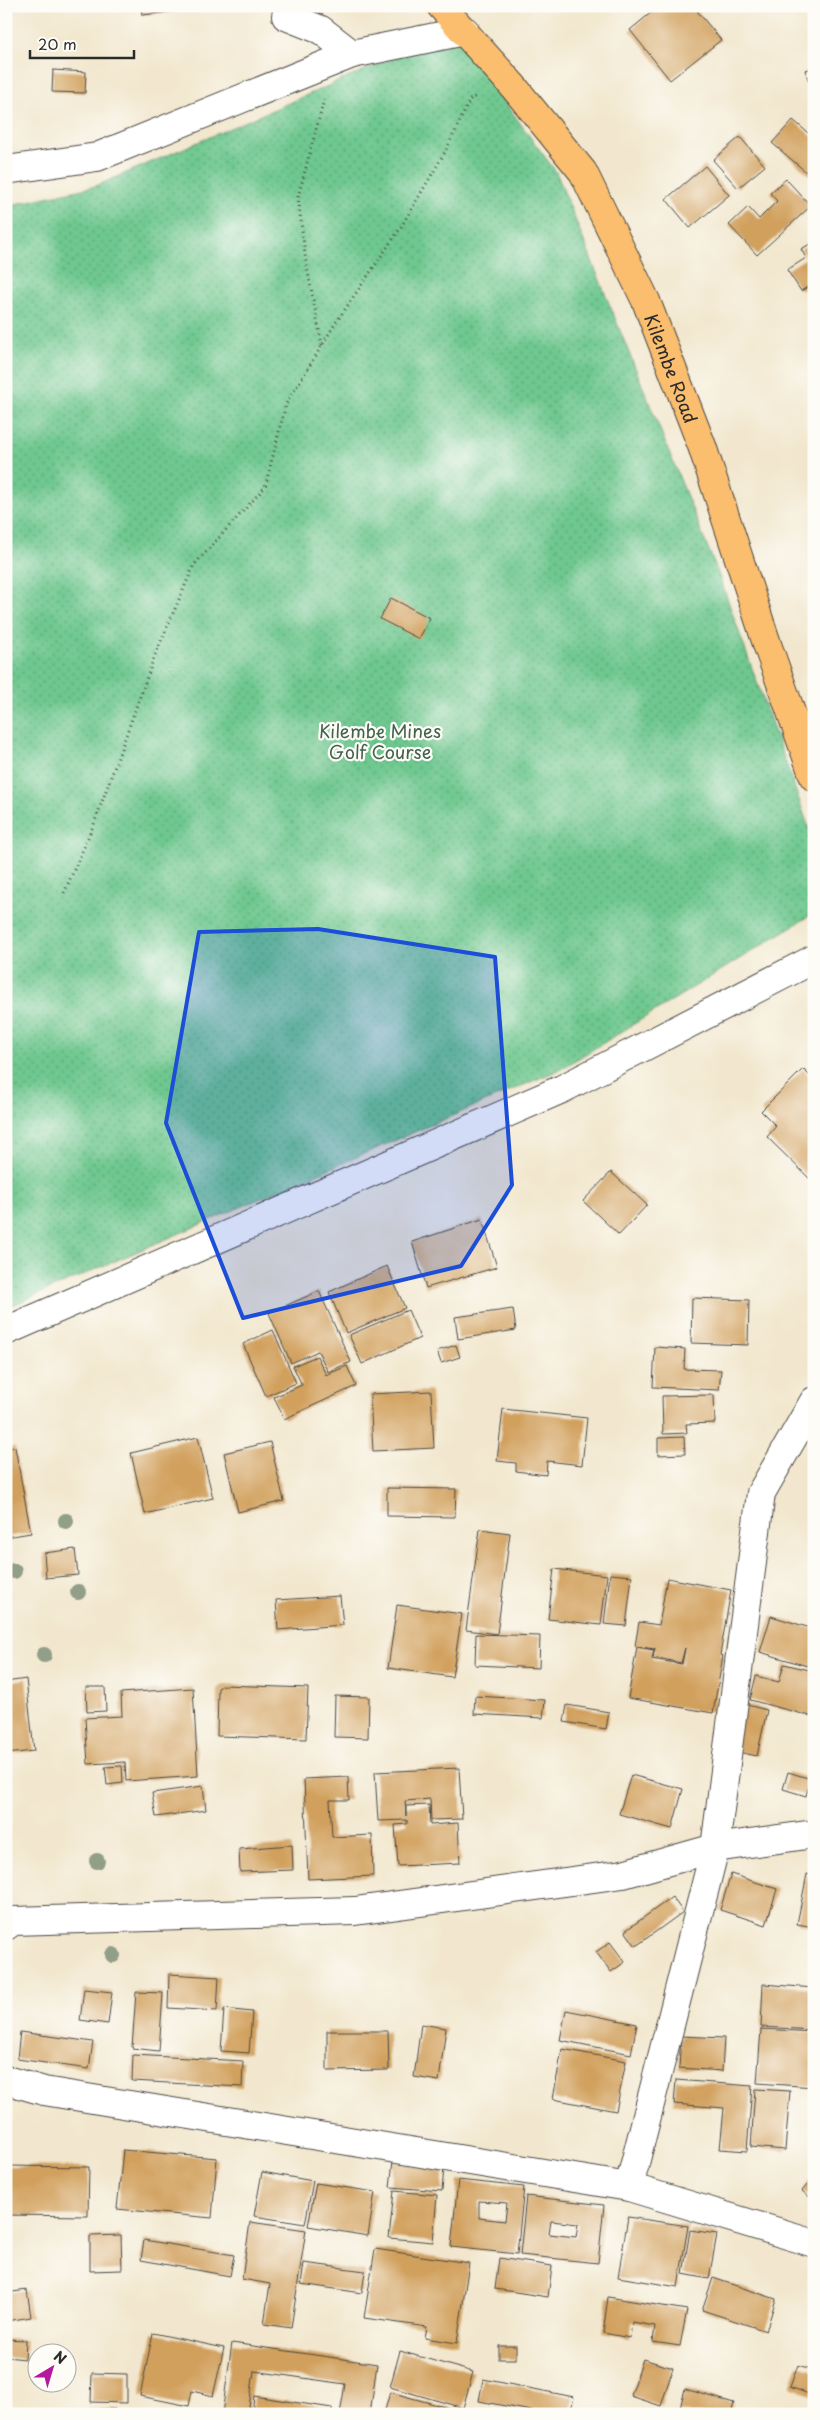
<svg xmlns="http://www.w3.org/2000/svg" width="820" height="2420" font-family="'Playpen Sans',sans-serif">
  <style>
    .park { fill: url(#park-dots); stroke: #4c7a5d }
    .building { fill: #d1a05d; fill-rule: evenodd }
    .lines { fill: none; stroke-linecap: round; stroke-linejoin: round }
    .minor-casing { stroke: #494743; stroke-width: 30 }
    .major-casing { stroke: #494743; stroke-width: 30 }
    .path { stroke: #494743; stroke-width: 3; stroke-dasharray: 1 4; stroke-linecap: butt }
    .minor { stroke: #fff; stroke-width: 28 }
    .major { stroke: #fabe6e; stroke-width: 28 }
    .tree { fill: #919e88 }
    .marked { fill: #1d4ed8; fill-opacity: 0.2; stroke: #1d4ed8; stroke-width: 4; stroke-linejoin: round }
    .labels { text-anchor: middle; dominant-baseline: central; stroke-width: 4.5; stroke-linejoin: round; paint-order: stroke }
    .street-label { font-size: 18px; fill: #2b2b2b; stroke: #fdfcf7 }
    .park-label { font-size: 18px; fill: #42624e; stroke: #fdfcf7 }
  </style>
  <defs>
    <pattern id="park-dots" width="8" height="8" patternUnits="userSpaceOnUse" patternTransform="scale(1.25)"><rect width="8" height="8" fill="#6ec88f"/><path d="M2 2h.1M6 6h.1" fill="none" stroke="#5ba375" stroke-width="1.8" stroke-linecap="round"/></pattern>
  </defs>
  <rect width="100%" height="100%" fill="#fdfcf7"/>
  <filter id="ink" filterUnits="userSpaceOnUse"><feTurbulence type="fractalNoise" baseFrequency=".02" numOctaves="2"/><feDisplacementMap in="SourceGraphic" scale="10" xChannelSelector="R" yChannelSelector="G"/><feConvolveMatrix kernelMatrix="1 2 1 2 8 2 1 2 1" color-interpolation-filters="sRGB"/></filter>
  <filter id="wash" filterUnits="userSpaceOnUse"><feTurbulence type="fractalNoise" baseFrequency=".0096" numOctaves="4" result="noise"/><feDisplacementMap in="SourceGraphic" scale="20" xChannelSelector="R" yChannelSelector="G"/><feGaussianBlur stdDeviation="1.12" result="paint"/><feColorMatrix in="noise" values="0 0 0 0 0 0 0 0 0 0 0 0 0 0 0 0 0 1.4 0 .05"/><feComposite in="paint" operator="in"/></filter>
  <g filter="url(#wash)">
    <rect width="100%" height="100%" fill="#f2e7ce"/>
    <path class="park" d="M453,32L556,172L718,573L814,842V913L561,1069L6,1308V206L96,186Z"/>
    <g id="blocks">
      <g class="building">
        <path d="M141,6H179L180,11L142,15Z"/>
        <path d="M659,6H693L721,40L670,80L630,30Z"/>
        <path d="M814,68V90L812,91L805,70Z"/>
        <path d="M53,70L86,72L85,93L52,92Z"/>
        <path d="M793,120L814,138V175L812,177L772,143Z"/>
        <path d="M740,137L765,166L738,188L713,160Z"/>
        <path d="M705,166L729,195L690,228L666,199Z"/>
        <path d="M786,179L811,206L757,255L729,225L748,207L759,219L777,201L770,193Z"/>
        <path d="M814,242V283L801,291L787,270L806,258L801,249Z"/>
        <path d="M391,598L430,618L419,639L380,619Z"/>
        <path d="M803,1069L814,1080V1183L767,1137L776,1126L761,1111Z"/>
        <path d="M611,1172L647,1205L619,1235L583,1201Z"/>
        <path d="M482,1219L497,1267L426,1288L412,1242Z"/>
        <path d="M387,1266L405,1308L346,1333L329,1292Z"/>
        <path d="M319,1291L351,1362L328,1372L318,1351L291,1363L269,1313Z"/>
        <path d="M692,1298L749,1300L748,1345L691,1343Z"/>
        <path d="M513,1309L516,1330L458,1339L455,1317Z"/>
        <path d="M408,1310L420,1338L362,1364L349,1335Z"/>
        <path d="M273,1330L296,1383L266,1396L243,1344Z"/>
        <path d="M456,1345L460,1357L441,1363L437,1351Z"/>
        <path d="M655,1347L685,1349L684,1369L721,1370L719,1390L653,1387Z"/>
        <path d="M317,1356L326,1375L347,1366L356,1386L284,1419L274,1397L302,1385L293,1366Z"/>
        <path d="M431,1391L434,1448L373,1451L370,1394Z"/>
        <path d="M714,1395L715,1423L686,1424L687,1433L663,1434L662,1396Z"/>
        <path d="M503,1409L587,1418L582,1465L547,1461L546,1475L516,1471V1463L497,1461Z"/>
        <path d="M198,1437L213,1498L145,1514L131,1453Z"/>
        <path d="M684,1437L685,1454L658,1455V1438Z"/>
        <path d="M270,1442L284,1501L238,1512L224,1453Z"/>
        <path d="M15,1447L31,1533L6,1537V1449Z"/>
        <path d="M387,1488L456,1489L455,1517L387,1516Z"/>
        <path d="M480,1529L510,1533L497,1634L466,1630Z"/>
        <path d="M75,1549L78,1575L46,1578L44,1553Z"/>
        <path d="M554,1569L607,1575L601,1625L548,1619Z"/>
        <path d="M610,1574L632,1576L626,1626L604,1624Z"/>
        <path d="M667,1578L731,1590L720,1655L723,1656L713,1713L628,1698L637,1647L654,1650L652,1659L682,1664L685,1648L681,1663L653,1657L655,1648L654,1649L635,1646L639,1622L659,1625Z"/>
        <path d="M340,1596L343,1625L278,1630L276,1600Z"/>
        <path d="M397,1605L462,1614L452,1677L388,1668Z"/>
        <path d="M771,1616L814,1629V1668L760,1652Z"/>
        <path d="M476,1634L540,1636L539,1668L475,1665Z"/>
        <path d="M784,1664L814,1671V1717L750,1700L756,1676L779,1682Z"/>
        <path d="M26,1679L34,1751L6,1754V1682Z"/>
        <path d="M224,1685L308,1688L306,1739L217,1736L218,1688Z"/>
        <path d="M86,1687H105L106,1711L87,1712Z"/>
        <path d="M193,1688L198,1776L126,1781L125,1762L88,1764L85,1718L122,1716L121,1693Z"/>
        <path d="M335,1696L369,1697L368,1738L334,1737Z"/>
        <path d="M475,1696L545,1700L543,1718L474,1714Z"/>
        <path d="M743,1704L767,1710L757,1756L733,1751Z"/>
        <path d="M567,1705L609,1712L606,1729L564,1722Z"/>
        <path d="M122,1766L123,1783L107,1785L105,1767Z"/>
        <path d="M459,1768L462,1819L431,1820L430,1799L405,1801L406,1816V1806L429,1805L430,1825L458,1823L460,1863L398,1866L395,1825L407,1824V1820L378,1821L375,1772Z"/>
        <path d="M788,1772L811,1779L806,1796L783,1789Z"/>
        <path d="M631,1775L683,1789L672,1829L619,1814Z"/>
        <path d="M348,1777L349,1800H330L332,1837L372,1835L373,1876L308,1879L304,1779Z"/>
        <path d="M203,1786L206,1810L156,1817L152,1793Z"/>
        <path d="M292,1845L293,1870L240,1872L239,1849Z"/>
        <path d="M731,1874L777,1889L766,1925L720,1910Z"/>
        <path d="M807,1874L814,1876V1927L797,1924Z"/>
        <path d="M672,1897L683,1912L636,1946L625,1931Z"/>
        <path d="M610,1942L625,1962L611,1972L596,1952Z"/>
        <path d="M169,1974L219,1977L217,2011L168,2008Z"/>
        <path d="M763,1984L814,1988V2030L761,2027Z"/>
        <path d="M84,1989L112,1992L108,2024L80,2020Z"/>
        <path d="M136,1992L163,1993L159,2051L132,2048Z"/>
        <path d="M224,2009L252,2012L249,2053L221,2051Z"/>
        <path d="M566,2010L637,2024L631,2054L560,2040Z"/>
        <path d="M421,2024L446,2028L439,2081L414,2077Z"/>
        <path d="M761,2029L814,2032V2087L757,2083Z"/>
        <path d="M327,2031H388L389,2070L327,2071Z"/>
        <path d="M20,2032L93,2042L89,2069L17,2059Z"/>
        <path d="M681,2036L724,2038L722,2071L679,2068Z"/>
        <path d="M562,2049L626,2061L616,2111L553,2099Z"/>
        <path d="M133,2055L243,2061L242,2087L132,2081Z"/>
        <path d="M676,2080L752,2086L747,2151L720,2149L724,2108L674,2104Z"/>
        <path d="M755,2089L790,2091L785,2150L751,2147Z"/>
        <path d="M123,2150L217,2158L212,2218L117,2209Z"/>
        <path d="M393,2161L444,2167L442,2191L390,2187Z"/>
        <path d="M7,2166L89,2167L88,2216L6,2215Z"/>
        <path d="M262,2172L313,2181L305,2224L254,2216Z"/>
        <path d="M813,2178L814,2195L811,2198L802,2191Z"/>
        <path d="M458,2180L524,2187L517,2254L451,2247ZM479,2201L507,2203L505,2221L479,2218Z"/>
        <path d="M316,2183L375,2192L368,2236L308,2226Z"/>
        <path d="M394,2191L437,2195L433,2242L389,2238Z"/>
        <path d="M526,2196L604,2205L598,2263L520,2255ZM551,2221L578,2224L576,2237L549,2234Z"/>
        <path d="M628,2217L688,2226L678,2287L618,2277Z"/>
        <path d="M250,2222L306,2230L291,2328L264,2324L270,2284L242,2279Z"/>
        <path d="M690,2230L717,2234L709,2279L683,2274Z"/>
        <path d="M121,2235L122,2270L90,2271V2236Z"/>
        <path d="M144,2240L234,2255L230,2276L141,2260Z"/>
        <path d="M375,2249L469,2263L457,2343L425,2338L427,2327L364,2318Z"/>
        <path d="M499,2258L552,2266L548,2297L495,2289Z"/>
        <path d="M304,2263L365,2271L362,2293L301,2284Z"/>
        <path d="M713,2278L776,2299L766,2331L702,2310Z"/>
        <path d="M27,2290L31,2317L7,2321L6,2293Z"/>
        <path d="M608,2297L687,2310L680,2346L653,2342L655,2326L632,2322L630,2338L603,2333Z"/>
        <path d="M153,2333L224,2348L213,2396L192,2391L189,2406L140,2396Z"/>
        <path d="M6,2339L26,2340L25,2359L6,2357Z"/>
        <path d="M232,2343L377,2364L370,2414H340L345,2384L254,2371L248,2414H222Z"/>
        <rect x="499" y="2346" width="17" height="13"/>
        <path d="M400,2351L473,2372L463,2408L390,2387Z"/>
        <path d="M643,2359L673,2368L661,2406L631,2396Z"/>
        <path d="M798,2365L814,2370V2396L790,2387Z"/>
        <path d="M92,2373L127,2374V2403L91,2402Z"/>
        <path d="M483,2379L574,2397L570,2414H547L479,2401Z"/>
        <path d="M685,2389L734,2403L731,2414H690L679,2411Z"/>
        <path d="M390,2392L459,2411L458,2414H384Z"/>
        <path d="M254,2396L332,2408V2414H252Z"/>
        <path d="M777,2407L794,2413V2414H775Z"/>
        <rect x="89" y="2409" width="26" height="5"/>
      </g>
    </g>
  </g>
  <g filter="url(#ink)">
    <use href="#blocks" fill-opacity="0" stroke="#494743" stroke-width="1"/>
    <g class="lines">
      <g class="minor-casing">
        <g id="minor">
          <path d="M286,16L321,30L352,54"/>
          <path d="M6,170L97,157L352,54L465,31"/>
          <path d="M6,1331L562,1089L814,959"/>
          <path d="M6,1926L13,1921L355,1911L623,1874L715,1848L814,1834"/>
          <path d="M6,2080L44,2091L629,2187L814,2243"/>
          <path d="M629,2187L715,1848L761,1493L814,1401"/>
        </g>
      </g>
      <g class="major-casing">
        <g id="major">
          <path id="s1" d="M441,6L513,86L583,172L646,301L702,446L768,647L814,777"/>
        </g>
      </g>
      <g class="path">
        <path d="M322,345L306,262L298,197L324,100"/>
        <path d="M64,893L94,824L155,655L194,565L265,487L286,404L335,324L401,227L445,152L471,98L478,96"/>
      </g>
      <use href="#minor" class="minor"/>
      <use href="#major" class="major"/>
    </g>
    <g class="tree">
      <circle cx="66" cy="1521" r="8"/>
      <circle cx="14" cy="1571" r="8"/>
      <circle cx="78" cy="1592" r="8"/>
      <circle cx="44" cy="1655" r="8"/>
      <circle cx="97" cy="1861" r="8"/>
      <circle cx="113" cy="1955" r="8"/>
    </g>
  </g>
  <path class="marked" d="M318,929L495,957L512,1185L461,1266L243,1318L166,1123L199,932Z"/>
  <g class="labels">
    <g class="street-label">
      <text stroke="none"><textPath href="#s1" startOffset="434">Kilembe Road</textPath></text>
    </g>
    <g class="park-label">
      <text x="380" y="730">Kilembe Mines<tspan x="380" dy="21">Golf Course</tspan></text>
    </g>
  </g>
  <rect width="820" height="2420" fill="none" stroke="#fdfcf7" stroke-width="25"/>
  <g transform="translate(52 2368) rotate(38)"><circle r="24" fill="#fdfcf7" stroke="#a9a8a5"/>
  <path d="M0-4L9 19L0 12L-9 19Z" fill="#b5179e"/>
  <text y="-8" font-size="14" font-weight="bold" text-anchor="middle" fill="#2b2b2b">N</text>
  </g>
  <path d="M30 50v8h104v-8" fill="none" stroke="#2b2b2b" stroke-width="2.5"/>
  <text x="38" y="50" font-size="15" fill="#2b2b2b" stroke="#fdfcf7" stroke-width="4" paint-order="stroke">20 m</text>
</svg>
